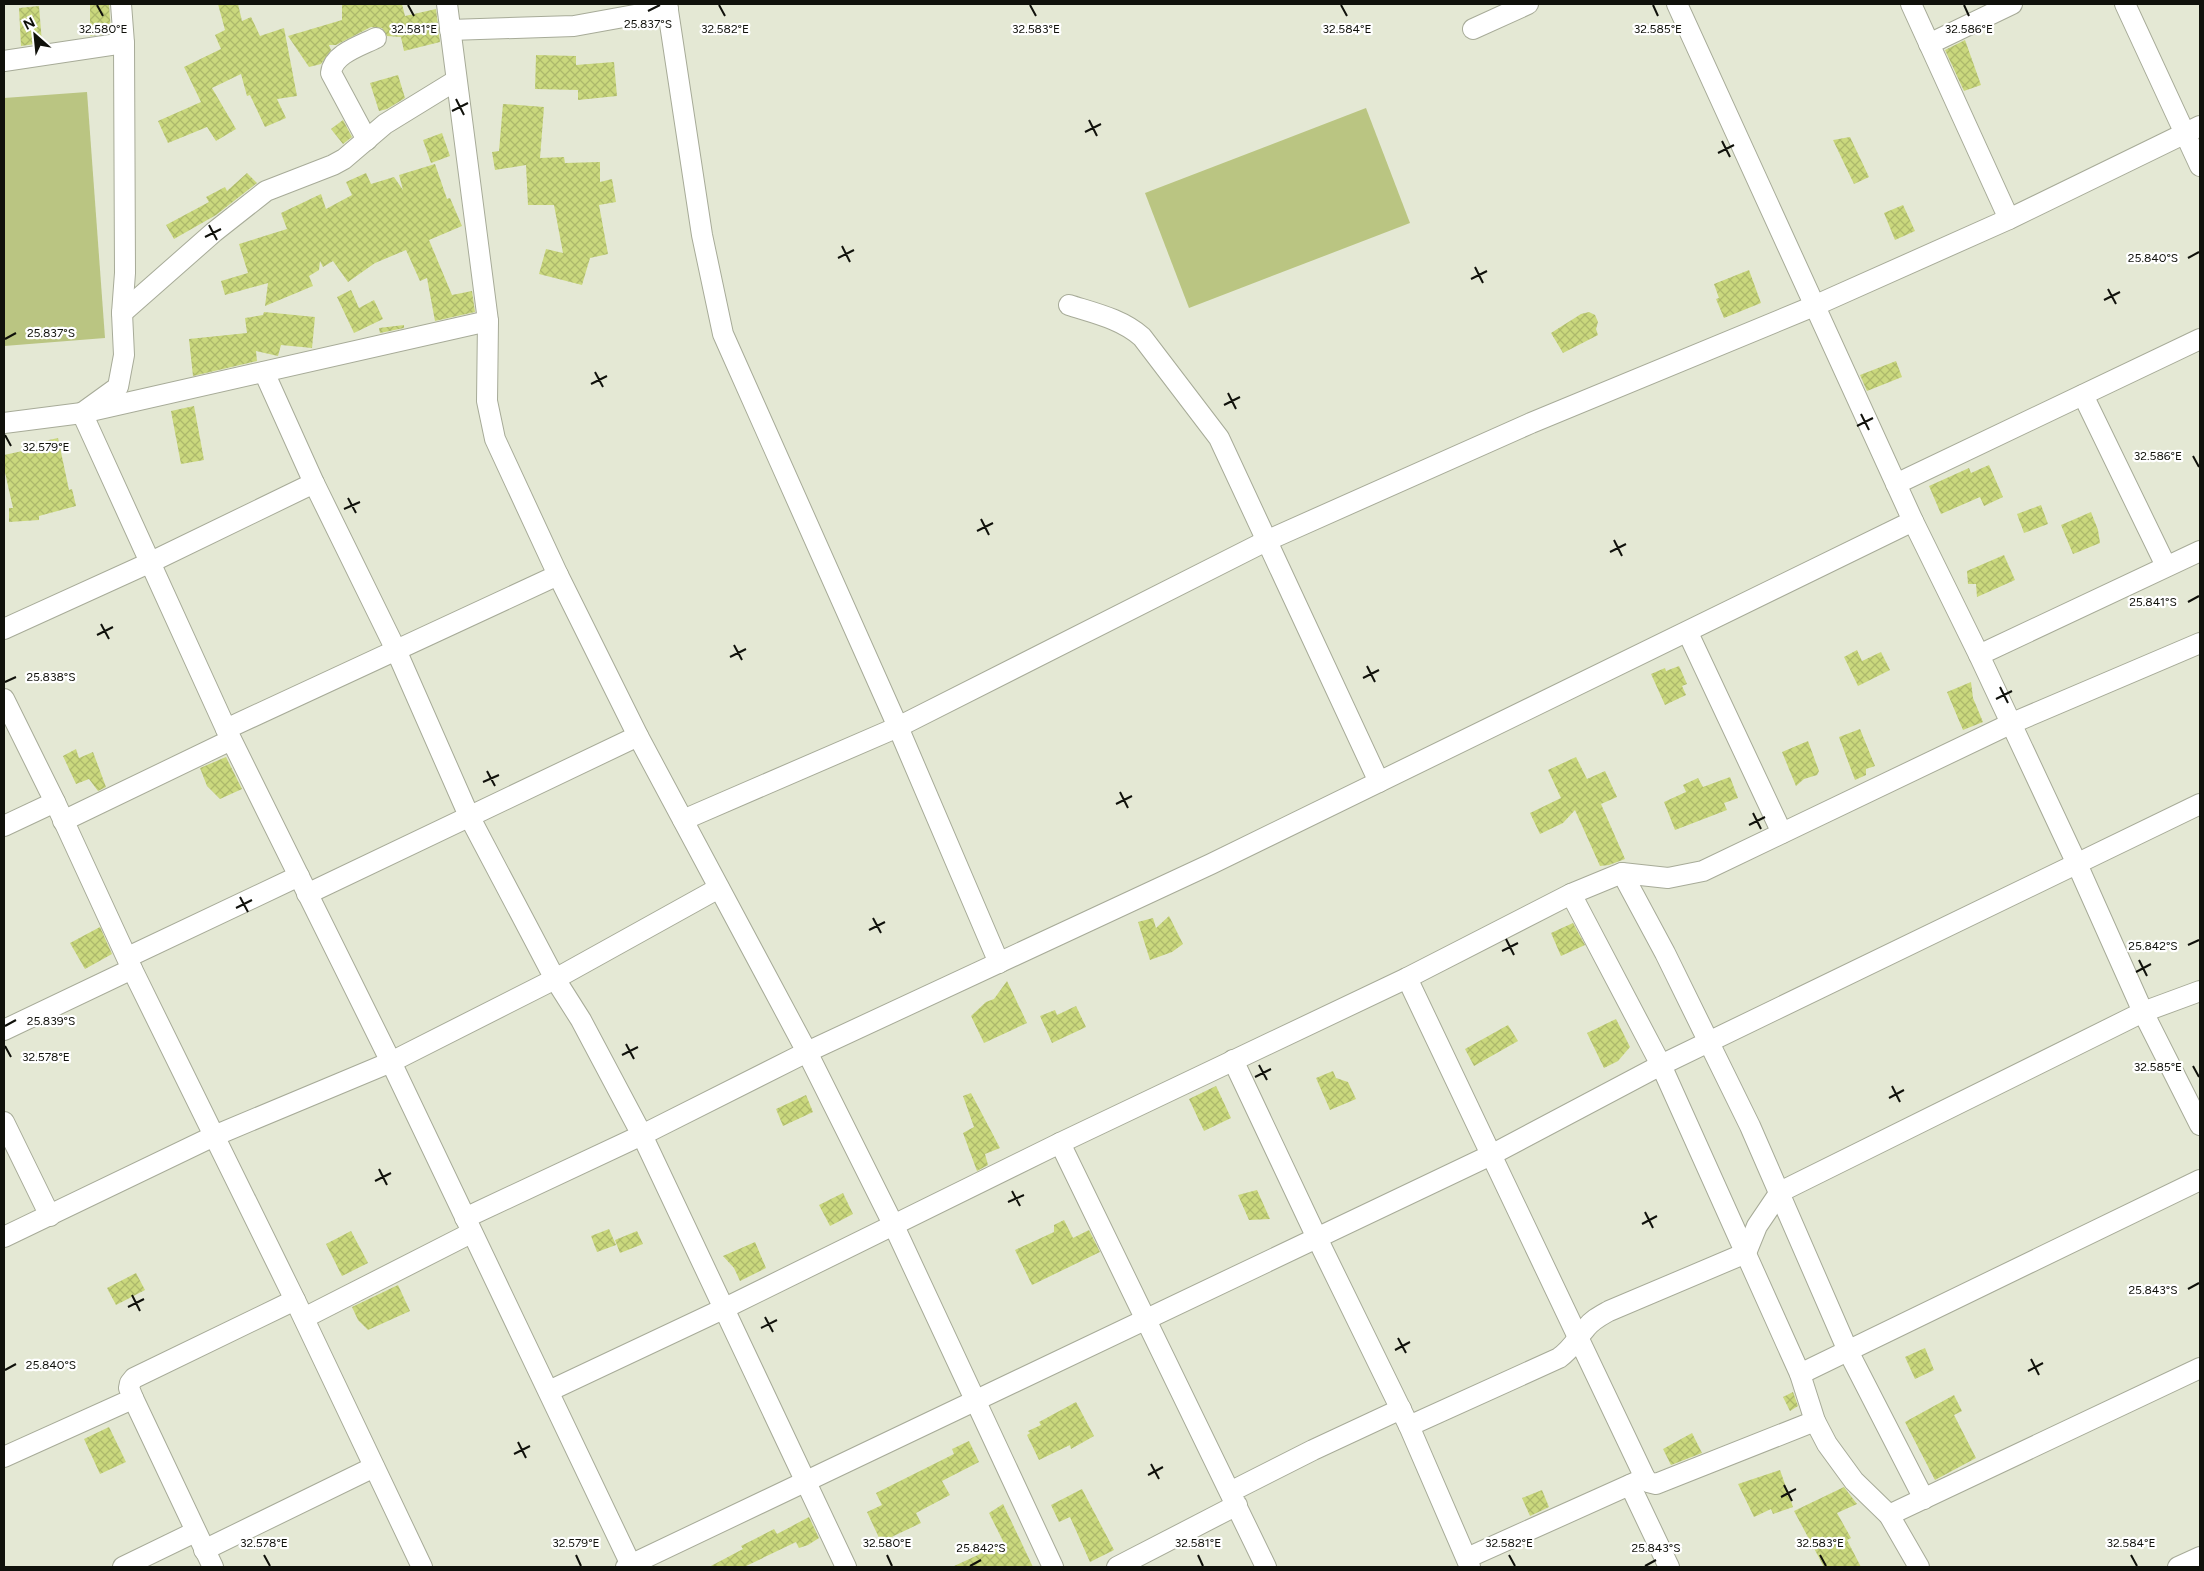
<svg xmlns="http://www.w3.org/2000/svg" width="2204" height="1571" font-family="Figtree,sans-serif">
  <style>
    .pitch { fill: #bac582 }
    .building { fill: url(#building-cross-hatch) }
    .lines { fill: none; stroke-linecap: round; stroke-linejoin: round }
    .minor-casing { stroke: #a7ab98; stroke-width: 22 }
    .minor { stroke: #fff; stroke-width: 20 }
    .ticks { fill: none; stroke: #10110b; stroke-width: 2 }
    .ticks-label { font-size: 12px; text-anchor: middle; fill: #10110b; stroke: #fff; stroke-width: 4.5; stroke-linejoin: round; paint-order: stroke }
  </style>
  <defs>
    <pattern id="building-cross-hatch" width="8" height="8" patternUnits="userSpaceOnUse" patternTransform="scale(1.25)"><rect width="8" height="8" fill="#cad87d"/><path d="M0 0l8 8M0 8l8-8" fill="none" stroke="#acb86b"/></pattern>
  </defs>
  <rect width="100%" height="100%" fill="#e4e8d4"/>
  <g class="pitch">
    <path d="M87,92L105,338L4,346V98Z"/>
    <path d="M1366,108L1410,223L1189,308L1145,193Z"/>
  </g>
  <g class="building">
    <path d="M90,4H109L111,33L90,36Z"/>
    <path d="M218,4H238L242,21L251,17L260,36L284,28L297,96L277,99L286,118L265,127L250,95L247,96L241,74L212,88L236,129L216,141L207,127L168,143L158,121L201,102L184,67L221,49L215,35L225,30Z"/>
    <path d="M342,4H402L405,16L436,9L440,42L404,51L401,37L387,36L382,28L371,27L336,45H329L331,50L321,64L309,67L288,36L342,20Z"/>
    <path d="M39,6L42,43L21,46L19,8Z"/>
    <path d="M1965,40L1981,85L1964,91L1945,50Z"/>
    <path d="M536,55L576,56V65L614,62L617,96L578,100V90L535,89Z"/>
    <path d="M398,75L405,98L387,109L379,111L370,83Z"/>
    <path d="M503,104L544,107L540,158L564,157L565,163L600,162V182L612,179L616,202L599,205L608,254L590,258L582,285L539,274L546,249L563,253L554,205H528L526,165L495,170L492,152L499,151Z"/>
    <path d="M343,120L352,137L343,144L331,129Z"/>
    <path d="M442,133L450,156L431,163L423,140Z"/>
    <path d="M1850,137L1869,177L1854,184L1833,140Z"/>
    <path d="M435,164L447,199L450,198L462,226L429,240L452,295L472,291L475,312L435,321L427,278L420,281L406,250L375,263L348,282L333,261L323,267L320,261L319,270L309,276L313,286L265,306L268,283L225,295L221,281L248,273L239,244L287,229L281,213L321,194L326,209L352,195L346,182L366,173L371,184L394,177L403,190L399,175Z"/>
    <path d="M247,173L257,183L216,215L174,239L166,225L209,202L206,197L225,187L227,191Z"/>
    <path d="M1903,205L1915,231L1895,240L1884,213Z"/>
    <path d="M1749,270L1761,303L1724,318L1716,299L1719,298L1714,284Z"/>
    <path d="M351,290L359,308L374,300L383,319L354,333L337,297Z"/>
    <path d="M264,312L315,317L312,348L281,345L278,356L256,351L257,361L193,376L189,339L247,333L245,318L263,315Z"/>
    <path d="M1589,312L1595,315L1598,322L1596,329L1598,335L1563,353L1551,333L1581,314Z"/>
    <path d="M404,325V328L380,333L379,328Z"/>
    <path d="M1896,361L1902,377L1867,391L1860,375Z"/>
    <path d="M194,406L204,460L181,464L171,411Z"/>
    <path d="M58,438L69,490L72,489L76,506L39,516V520L9,522V508H13L4,468V455L41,447L40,442Z"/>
    <path d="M1989,465L2003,497L1984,506L1980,497L1941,514L1929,486L1969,468L1971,473Z"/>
    <path d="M2041,505L2048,524L2024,533L2017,514Z"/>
    <path d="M2091,512L2098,530L2100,543L2073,554L2061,525Z"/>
    <path d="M2004,555L2015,580L1977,597L1976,584H1968L1967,571Z"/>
    <path d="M1857,650L1862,661L1881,652L1890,670L1858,686L1844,657Z"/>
    <path d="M1679,666L1687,684L1682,686L1686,695L1665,705L1651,674L1665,668L1666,671Z"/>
    <path d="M1971,682L1973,698L1983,722L1963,730L1947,692Z"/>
    <path d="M1860,729L1875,766L1866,769V775L1855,780L1839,737Z"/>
    <path d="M1808,741L1819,771L1817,775L1804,779L1796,786L1782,752Z"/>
    <path d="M76,749L79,758L93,752L106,787L98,791L89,779L76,784L63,756Z"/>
    <path d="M226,757L242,789L220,799L207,786L200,768Z"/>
    <path d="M1576,757L1587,779L1605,771L1617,797L1601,804L1625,859L1609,865L1600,866L1575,810L1563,823L1540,834L1530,813L1561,798L1548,770Z"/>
    <path d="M1730,777L1738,798L1724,803L1727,810L1675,830L1664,802L1686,792L1683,785L1698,778L1703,787Z"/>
    <path d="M1169,916L1183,944L1172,952L1150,960L1138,922L1153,918L1156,928Z"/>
    <path d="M1573,923L1585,945L1561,956L1551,933Z"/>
    <path d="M100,927L112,954L85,969L70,943Z"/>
    <path d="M1007,981L1027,1023L984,1043L971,1016L986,1002L994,999Z"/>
    <path d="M1076,1006L1086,1027L1052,1043L1040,1016L1055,1010L1057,1015Z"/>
    <path d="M1616,1019L1630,1047L1618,1061L1604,1068L1587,1033Z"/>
    <path d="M1508,1025L1518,1041L1474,1066L1465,1049Z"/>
    <path d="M1333,1071L1336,1078L1348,1082L1356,1099L1330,1110L1316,1078Z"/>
    <path d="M1216,1086L1231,1118L1204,1131L1189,1099Z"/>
    <path d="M971,1093L1000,1148L985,1154L988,1165L977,1171L963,1133L974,1127L963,1096Z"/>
    <path d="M806,1095L813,1112L783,1126L776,1109Z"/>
    <path d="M1257,1190L1270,1219L1249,1220L1238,1195Z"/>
    <path d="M843,1193L853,1214L830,1226L819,1205Z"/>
    <path d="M1064,1220L1073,1238L1089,1230L1100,1252L1032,1285L1015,1250L1054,1232V1225Z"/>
    <path d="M609,1229L616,1245L597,1252L591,1236Z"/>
    <path d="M351,1231L368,1263L342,1276L326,1244Z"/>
    <path d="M637,1231L643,1244L620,1253L615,1240Z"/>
    <path d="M755,1242L766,1268L740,1281L734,1268L723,1256Z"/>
    <path d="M136,1273L145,1290L116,1305L107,1288Z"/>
    <path d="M398,1285L410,1311L368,1330L358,1320L352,1307Z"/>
    <path d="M1925,1348L1934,1370L1915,1379L1905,1357Z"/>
    <path d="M1793,1392L1798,1406L1790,1411L1783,1397Z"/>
    <path d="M1954,1395L1962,1411L1954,1415L1976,1458L1935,1480L1905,1422Z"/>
    <path d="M1076,1402L1094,1436L1071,1449L1070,1445L1039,1460L1027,1435L1030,1433L1028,1431L1041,1425L1039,1422Z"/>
    <path d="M109,1427L126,1462L100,1474L84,1439Z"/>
    <path d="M1692,1433L1702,1453L1671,1465L1663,1449Z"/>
    <path d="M969,1441L979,1462L942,1481L950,1495L916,1513L921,1523L881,1542L867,1512L882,1505L876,1493L954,1454L952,1449Z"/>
    <path d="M1780,1470L1793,1507L1773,1514L1771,1509L1754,1517L1738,1484Z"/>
    <path d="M1844,1487L1857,1504L1837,1513L1851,1538L1847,1540L1861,1567H1824L1794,1511Z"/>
    <path d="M1082,1489L1114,1550L1090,1562L1070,1517L1059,1522L1051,1505Z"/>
    <path d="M1542,1490L1549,1507L1530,1516L1522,1498Z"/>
    <path d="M1003,1504L1033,1567H952L1004,1543L989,1513Z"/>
    <path d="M809,1517L819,1538L808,1545L799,1548L796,1542L744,1567H709L743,1549L741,1546L774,1529L777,1534Z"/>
  </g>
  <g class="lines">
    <g class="minor-casing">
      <g id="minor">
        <path d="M121,4L124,43L125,273L122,313L124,355L118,387L82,413L226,729L391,1062L632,1567"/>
        <path d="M447,4L488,321L487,401L495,439L558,575L638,736L807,1052L894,1226L1053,1567"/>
        <path d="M667,4L702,235L723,334L898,727L999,963"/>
        <path d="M1677,4L1913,521L1979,655L2077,864L2143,1012L2200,1125"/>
        <path d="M1911,4L2009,219"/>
        <path d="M2125,4L2200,166"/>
        <path d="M1473,29L1528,4"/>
        <path d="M450,30L574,26L668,9"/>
        <path d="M1929,44L2012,4"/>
        <path d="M4,61L124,43"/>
        <path d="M367,140L331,73C333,54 360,46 376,38"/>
        <path d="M1069,305C1094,313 1122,319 1142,337L1219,438L1379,782"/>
        <path d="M122,313L214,232L266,191L333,165L344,159L385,124L455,81"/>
        <path d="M264,372L314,483L396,650L469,816L555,979L581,1020L642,1135L846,1567"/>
        <path d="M2083,395L2166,566"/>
        <path d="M4,423L82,413L488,321"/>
        <path d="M1896,484L2200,339"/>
        <path d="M4,629L149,563L314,483"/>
        <path d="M1688,633L1782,833"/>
        <path d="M1979,655L2200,551"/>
        <path d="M4,699L55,802L132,969L295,1300L422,1567"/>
        <path d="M226,729L558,575"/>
        <path d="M683,820L898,727L1266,541L1531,423L1814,306L2009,219L2200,126"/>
        <path d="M63,821L231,740"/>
        <path d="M4,826L55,802"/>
        <path d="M1622,873L1665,953L1750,1126L1848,1351L1924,1499"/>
        <path d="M307,894L638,736"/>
        <path d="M1571,894L1661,1065L1800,1374L1815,1421L1827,1444L1854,1481L1889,1515L1919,1567"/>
        <path d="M128,957L299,876"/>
        <path d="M1407,978L1645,1478"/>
        <path d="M4,1030L132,969"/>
        <path d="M1233,1060L1317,1238L1409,1426L1470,1567"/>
        <path d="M4,1122L50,1216"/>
        <path d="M1060,1143L1266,1567"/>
        <path d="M465,1218L642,1135L807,1052L1211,864L1913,521"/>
        <path d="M4,1237L214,1136L391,1062L555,979L719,888"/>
        <path d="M304,1318L471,1233"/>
        <path d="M1800,1374L2200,1180"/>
        <path d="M549,1391L723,1309L1060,1143L1407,978L1571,894L1622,873L1668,878L1703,871L2010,724L2200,643"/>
        <path d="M133,1398L213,1567"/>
        <path d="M1409,1426L1559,1358C1573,1348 1576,1339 1586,1328C1592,1320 1600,1316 1609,1311L1746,1253L1757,1226L1780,1192L2143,1012L2200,991"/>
        <path d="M4,1457L128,1401L133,1398L129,1388L130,1383L134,1378L295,1300"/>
        <path d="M1630,1485L1669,1567"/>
        <path d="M1230,1492L1313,1450L1401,1409"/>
        <path d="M1889,1515L2200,1368"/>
        <path d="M204,1550L374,1467"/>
        <path d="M1467,1558L1645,1478L1648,1482L1656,1484L1815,1421"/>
        <path d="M123,1567L195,1532"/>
        <path d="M626,1567L1491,1155L1661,1065L2200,804"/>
        <path d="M1117,1567L1237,1505"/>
        <path d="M2178,1567L2200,1557"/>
      </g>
    </g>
    <use href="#minor" class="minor"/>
  </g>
  <path class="ticks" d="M97,5L103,16M408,5L414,16M719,5L725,16M1030,5L1036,16M1341,5L1347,16M1653,5L1658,16M1964,5L1969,16M648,11L660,5M456,99L464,115M452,111L468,103M1089,120L1097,136M1085,132L1101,124M1722,141L1730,157M1718,153L1734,145M209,225L217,240M205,237L221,229M842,246L850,262M838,258L854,250M2188,258L2199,252M1475,267L1483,283M1471,279L1487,271M2108,289L2116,304M2104,300L2120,292M5,339L16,333M595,372L603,387M591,384L607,376M1228,393L1236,409M1224,405L1240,397M1861,414L1869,430M1857,426L1873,418M5,435L11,446M2193,456L2199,467M348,498L356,513M344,509L360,502M981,519L989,535M977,531L993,523M1614,540L1622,556M1610,552L1626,544M2188,602L2199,596M101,624L109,639M97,635L113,627M734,645L742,660M730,657L746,649M1367,666L1375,682M1363,678L1379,670M5,682L16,677M2000,687L2008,703M1996,699L2012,691M487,771L495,786M483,782L499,775M1120,792L1128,808M1116,804L1132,796M1753,813L1761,829M1749,825L1765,817M240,897L248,912M236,908L252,900M873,918L881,933M869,930L885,922M1506,939L1514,955M2188,945L2199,940M1502,951L1518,943M2139,960L2147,976M2136,972L2151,964M5,1026L16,1020M626,1044L634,1059M5,1046L11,1057M622,1055L638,1047M1259,1065L1267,1080M2193,1066L2199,1077M1255,1077L1271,1069M1892,1086L1900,1102M1889,1098L1904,1090M379,1169L387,1185M375,1181L391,1173M1012,1191L1020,1206M1008,1202L1024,1195M1645,1212L1653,1228M1642,1224L1657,1216M2188,1289L2199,1283M132,1295L140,1311M128,1307L144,1299M765,1317L773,1332M761,1328L777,1320M1398,1338L1406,1353M1395,1350L1410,1342M2031,1359L2039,1375M5,1370L16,1364M2028,1371L2043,1363M518,1442L526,1458M514,1454L530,1446M1151,1464L1159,1479M1148,1475L1163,1467M1784,1485L1792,1501M1781,1497L1796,1489M264,1555L270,1566M576,1555L581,1566M887,1555L892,1566M1198,1555L1203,1566M1509,1555L1515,1566M1820,1555L1826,1566M2131,1555L2137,1566M970,1566L981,1560M1645,1566L1656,1560"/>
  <g class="ticks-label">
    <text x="648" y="28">25.837°S</text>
    <text x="103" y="33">32.580°E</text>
    <text x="414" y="33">32.581°E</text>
    <text x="725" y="33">32.582°E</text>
    <text x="1036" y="33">32.583°E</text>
    <text x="1347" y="33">32.584°E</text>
    <text x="1658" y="33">32.585°E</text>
    <text x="1969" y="33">32.586°E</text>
    <text x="2153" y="262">25.840°S</text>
    <text x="51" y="337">25.837°S</text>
    <text x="46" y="451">32.579°E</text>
    <text x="2158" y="460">32.586°E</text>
    <text x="2153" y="606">25.841°S</text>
    <text x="51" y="681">25.838°S</text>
    <text x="2153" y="950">25.842°S</text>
    <text x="51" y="1025">25.839°S</text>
    <text x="46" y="1061">32.578°E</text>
    <text x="2158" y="1071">32.585°E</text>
    <text x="2153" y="1294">25.843°S</text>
    <text x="51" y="1369">25.840°S</text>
    <text x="264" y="1547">32.578°E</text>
    <text x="576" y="1547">32.579°E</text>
    <text x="887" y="1547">32.580°E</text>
    <text x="1198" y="1547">32.581°E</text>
    <text x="1509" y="1547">32.582°E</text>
    <text x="1820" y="1547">32.583°E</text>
    <text x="2131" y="1547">32.584°E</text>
    <text x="981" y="1552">25.842°S</text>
    <text x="1656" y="1552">25.843°S</text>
  </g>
  <rect width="2204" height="1571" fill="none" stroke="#10110b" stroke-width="10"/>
  <g transform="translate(35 35) rotate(333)" stroke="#ffffff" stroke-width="4" paint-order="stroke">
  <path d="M0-4L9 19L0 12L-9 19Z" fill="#10110b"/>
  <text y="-8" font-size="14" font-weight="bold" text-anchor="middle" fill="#10110b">N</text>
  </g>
</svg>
